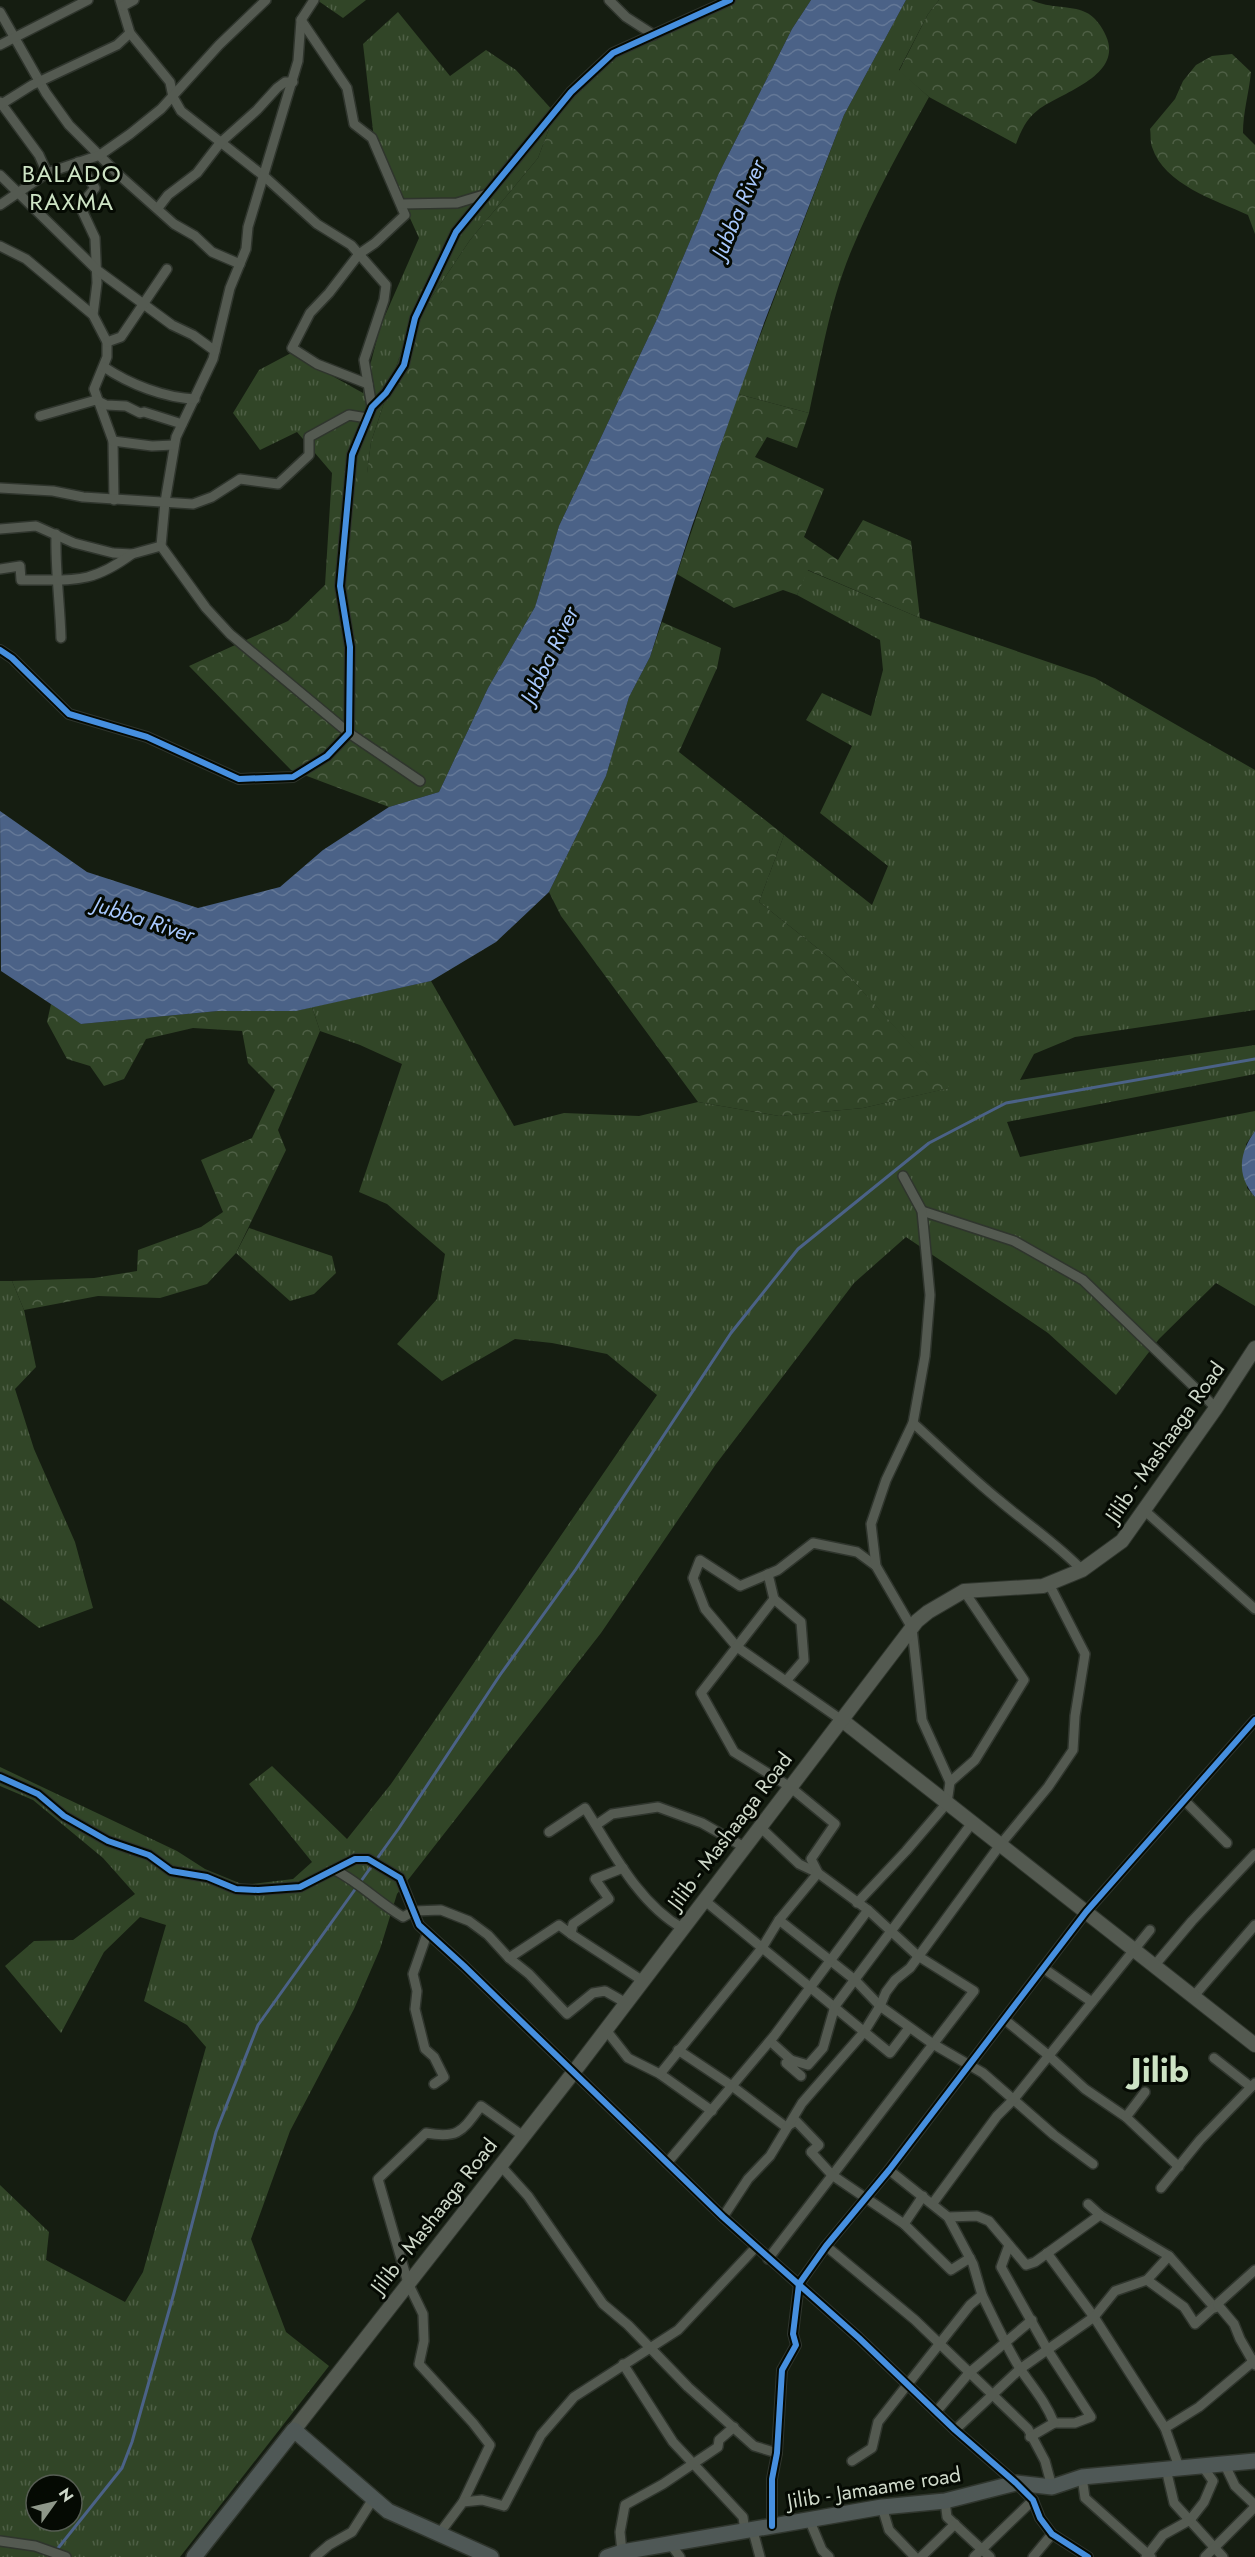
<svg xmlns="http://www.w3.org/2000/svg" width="1255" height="2557" font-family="Jost,sans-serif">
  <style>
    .grass { fill: url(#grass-tufts); fill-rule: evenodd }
    .forest { fill: url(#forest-crowns) }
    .water { fill: url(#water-waves) }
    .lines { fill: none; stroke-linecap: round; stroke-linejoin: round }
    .stream { stroke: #4b6287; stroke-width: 3 }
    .street-casing { stroke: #2f352d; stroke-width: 12 }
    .secondary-casing { stroke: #2f352d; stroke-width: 16 }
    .primary-casing { stroke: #2f352d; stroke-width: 18 }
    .street { stroke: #545a51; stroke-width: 9 }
    .secondary { stroke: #545a51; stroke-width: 14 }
    .primary { stroke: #4f5856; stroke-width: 15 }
    .cycleway-casing { stroke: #050a03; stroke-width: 10 }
    .cycleway { stroke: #468fdf; stroke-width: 6 }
    .labels { text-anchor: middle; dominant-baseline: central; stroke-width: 6; stroke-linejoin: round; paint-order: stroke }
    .street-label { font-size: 21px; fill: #cfd9ca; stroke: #050a03 }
    .water-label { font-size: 22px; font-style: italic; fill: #a8c8fd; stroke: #050a03 }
    .quarter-label { font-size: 24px; letter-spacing: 1.5px; fill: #cde3c4; stroke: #050a03 }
    .town-label { font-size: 33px; font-weight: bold; fill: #cde3c4; stroke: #050a03 }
  </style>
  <defs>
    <pattern id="grass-tufts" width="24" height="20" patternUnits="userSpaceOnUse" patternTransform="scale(1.5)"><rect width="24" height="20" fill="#314527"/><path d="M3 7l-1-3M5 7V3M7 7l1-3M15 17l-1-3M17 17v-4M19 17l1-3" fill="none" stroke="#4e5f45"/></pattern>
    <pattern id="forest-crowns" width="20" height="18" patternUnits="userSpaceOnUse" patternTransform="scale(1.5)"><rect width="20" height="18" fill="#314527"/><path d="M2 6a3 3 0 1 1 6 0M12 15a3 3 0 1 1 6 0" fill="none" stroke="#4e5f45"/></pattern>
    <pattern id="water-waves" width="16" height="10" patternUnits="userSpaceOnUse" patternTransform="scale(1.5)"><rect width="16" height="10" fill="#4b6287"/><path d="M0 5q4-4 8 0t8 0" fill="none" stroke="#647897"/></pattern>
  </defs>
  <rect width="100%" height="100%" fill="#151d11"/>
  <g class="grass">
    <path d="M317,0H366L343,18Z"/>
    <path d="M906,0H939L928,14L899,70L929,97C902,146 874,196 852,249C830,301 821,358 809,413L738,394L844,115Z"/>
    <path d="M398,12L450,76L486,50L516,70L555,113L538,158L470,240L407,334L371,442L367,474L332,473L297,432L260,450L233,413L259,370L291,353L363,393L380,327L419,238L374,139L363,44Z"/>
    <path d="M807,570L920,618L1095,678L1255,770V1010L1075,1037L1034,1054L1020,1080L1255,1045V1074L1007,1122L1020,1157L1255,1111V1131L1246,1144L1247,1188L1255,1197V1306L1216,1283L1159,1339L1116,1395L1048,1333L906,1237L854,1283L716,1464L601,1633L397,1894L380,1949L354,2009L290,2131L251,2239L286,2332L329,2366L180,2557H0V2185L49,2232L46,2260L125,2302L143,2272L206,2047L187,2025L144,2001L166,1925L140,1917L104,1952L61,2033L5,1966L34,1941L73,1940L135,1894L103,1858L33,1800L0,1786V1767L177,1851L205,1869L244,1885L293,1879L312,1862L249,1784L272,1766L347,1839L391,1784L657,1395L607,1354L552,1343L515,1339L442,1381L397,1344L437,1299L445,1254L387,1204L359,1192L402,1064L360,1045L320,1031L312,1007L431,981L514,1126L564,1113L639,1116L698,1102L779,1116L863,1108L949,1088L840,966L759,902L784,835L872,905L888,866L820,813L852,746L806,720L822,693L871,716L883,670L880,640L797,595ZM36,2485H72V2521H36Z"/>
    <path d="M249,1228L332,1256L336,1273L314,1294L290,1301L236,1253Z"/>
    <path d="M0,1281H12L24,1310L36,1367L15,1389L34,1449L75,1542L93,1608L39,1628L0,1598Z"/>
  </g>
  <g class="forest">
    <path d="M723,0H811L792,29L718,175L657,319L559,526L535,607L488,688L439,792L389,807L291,770L189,666L288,621L325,585L332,473H367L371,442L407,334L470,240L538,158L555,113L598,61Z"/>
    <path d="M939,0H1031C1051,9 1070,5 1085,12C1095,16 1102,27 1106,36C1124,76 1060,93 1038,110C1026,119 1021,131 1016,144L929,97L899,71L928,14Z"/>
    <path d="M1232,54L1251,72C1249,93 1243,112 1243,133L1255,145V234L1248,215C1216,200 1164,185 1152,147C1150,141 1151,134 1150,129L1175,99L1183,81L1196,65L1212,56Z"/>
    <path d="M738,394L809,413L797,448L767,437L755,457L824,489L804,537L838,560L863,520L911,541L920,618L808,570L797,595L783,590L734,608L677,574Z"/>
    <path d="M662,622L721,648L717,668L679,752L784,835L759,902L840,966L950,1088L863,1108L779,1116L698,1102L561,916L549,892L606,776L629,697L650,657Z"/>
    <path d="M51,1004L81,1024L218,1011H296L312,1007L320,1031L278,1130L286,1150L236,1253L207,1284L160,1298L98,1296L24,1310L12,1281L94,1278L137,1271L138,1250L201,1227L223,1212L201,1160L252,1138L275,1090L248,1063L242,1031L193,1028L146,1039L124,1079L104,1086L90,1066L67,1059L47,1022Z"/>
  </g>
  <g class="water">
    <path d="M811,0H906L844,115L764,323L692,526L650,657L629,697L606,776L549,892L496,942L431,981L296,1011H218L81,1024L1,971L0,811L87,872L198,908L280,887L323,850L389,807L439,792L488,688L535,607L559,526L657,319L718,175L792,29Z"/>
    <path d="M1255,1131V1197C1236,1175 1239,1153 1255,1131Z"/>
  </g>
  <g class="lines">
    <path class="stream" d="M51,2557L122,2468L132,2442L174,2293L216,2132L258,2025L399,1828L500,1675L576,1569L731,1333L798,1249L929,1143L1006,1103L1255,1059"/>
    <g class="street-casing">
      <g id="street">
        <path d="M120,0L130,33L170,82L173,97L181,111L265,177L317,224L351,245L386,285L384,300L364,360L372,407"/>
        <path d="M314,0L301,20L298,61L248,227L246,249L230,288L213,359L176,437L165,502L161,546L206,608L230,634L349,733L420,781"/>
        <path d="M609,0L626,17L654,35"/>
        <path d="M123,6L134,0"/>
        <path d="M0,12L46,93L69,125L119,175L174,224L195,236L212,252L240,264"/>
        <path d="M301,20L347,88L354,124L372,138L405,215L375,243L359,254L329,293L310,313L292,348L317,364L368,384"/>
        <path d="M0,45L88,0"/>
        <path d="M0,102L39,155L47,173"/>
        <path d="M0,105L32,85L117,45L130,33"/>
        <path d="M78,162L95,188L80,206L95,238L97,283L93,315"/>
        <path d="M0,175L97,270L172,325L193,335L215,351"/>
        <path d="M401,204L457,203L487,194"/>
        <path d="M0,205L47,173L100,155L130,134L161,109L219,45L266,0"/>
        <path d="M158,208L168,195L197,173L220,143L257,110L277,88L285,82H293"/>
        <path d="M0,246L26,259L93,315L107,342V357L94,389L113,441L114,500"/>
        <path d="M107,342L121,337L167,269"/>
        <path d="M104,367C129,384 165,398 195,399"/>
        <path d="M40,416L96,400L106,405L126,406L140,413L144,412L182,424"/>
        <path d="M113,441L152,446L174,445"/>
        <path d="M0,488L53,491L83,497L193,504L212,497L240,479L278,484L309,455V437L349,415L367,418"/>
        <path d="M0,529L36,526L74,543L113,553L132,554L161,546"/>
        <path d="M56,534C55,569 60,603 61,638"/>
        <path d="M0,569L20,566L21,580C72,579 88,586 132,554"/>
        <path d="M0,650L12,658L69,714L147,737L239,779L293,777L327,756L349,733L350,647L340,586L352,455L372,407L386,393L404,365L415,318L456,232L571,92L613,53L730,0"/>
        <path d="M922,1211L1014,1241L1083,1280L1216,1408"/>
        <path d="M913,1423C942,1449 969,1476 1000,1501C1027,1524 1057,1544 1082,1570"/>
        <path d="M1144,1510L1255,1609"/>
        <path d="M774,1599L801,1622L804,1660L786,1681"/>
        <path d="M843,1721L737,1647L705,1609L693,1578L700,1560L740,1586L778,1570L813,1543L857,1552L876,1566"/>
        <path d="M0,1777L38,1794L64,1816L108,1841L149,1855L171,1871L207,1877L236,1889L258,1890L300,1887L355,1859H368L400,1878L419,1925L464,1966L723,2217L859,2338L955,2430L1016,2483L1033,2500L1040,2518L1052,2534L1088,2557"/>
        <path d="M950,1782L975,1760L1024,1680L964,1591"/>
        <path d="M1184,1800L1227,1843"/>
        <path d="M596,1825L612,1814L658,1807L702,1823L744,1847"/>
        <path d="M759,1826L799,1864L818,1873L868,1910L918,1956L974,1991L768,2259"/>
        <path d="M549,1832L585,1808C612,1850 638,1903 682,1928"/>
        <path d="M335,1870C360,1883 378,1902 403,1917L414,1911L441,1910L469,1921L488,1935L509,1958L529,1974L567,2014L593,1993L605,1991L626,2003"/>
        <path d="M704,1900L890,2053L909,2028"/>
        <path d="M857,1903L906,1851L947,1803L950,1782L922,1720L912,1628L876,1566L871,1524L886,1480L913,1423L925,1356L930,1295L922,1211L903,1176"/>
        <path d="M779,1920L855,1980L880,2006L933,2044L983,2073L1054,2135L1093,2164"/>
        <path d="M427,1934L413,1974L417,1991L415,2009L425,2049L434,2057L444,2077L434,2084"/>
        <path d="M571,1934L643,1981"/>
        <path d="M509,1958L559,1925L571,1934L573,1924L609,1899L595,1879L623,1868"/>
        <path d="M1154,1966L1192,1921L1255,1854"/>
        <path d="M1043,1968L1092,2002"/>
        <path d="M1193,1997L1255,1925"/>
        <path d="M1004,2019L1048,2055L1085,2089L1126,2117L1179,2167"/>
        <path d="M606,2030L628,2058L660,2074L712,2111"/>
        <path d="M770,2041L791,2060"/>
        <path d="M678,2050L732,2086L786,2127L796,2121L819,2145L811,2152L832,2175L904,2224L951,2270L970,2258"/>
        <path d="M1214,2058L1251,2087"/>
        <path d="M660,2074L762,1948L779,1920L818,1873L811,1859L835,1824L790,1787L734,1752L701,1693L774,1599L768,1574"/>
        <path d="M801,2076L786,2063L791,2060L808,2065L823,2048L835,2006L972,1823"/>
        <path d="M1126,2117L1145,2092"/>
        <path d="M667,2163L774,2036L868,1910"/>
        <path d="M500,2165L528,2196L603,2304L628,2325L688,2387L754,2446L777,2453"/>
        <path d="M1161,2188L1200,2140L1255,2083"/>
        <path d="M933,2203L997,2116L1014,2099L1150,1930"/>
        <path d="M1088,2204L1100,2215L1169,2256L1215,2308"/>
        <path d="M723,2217L748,2179L770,2156L802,2103L864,2032L880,2006L886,1992L895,1980L910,1968L1000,1845L1048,1787L1073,1750L1075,1716L1085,1654L1049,1584"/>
        <path d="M948,2217L977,2216L989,2221L1026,2265L1035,2262L1100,2215"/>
        <path d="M904,2224L923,2196"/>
        <path d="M1009,2245L1001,2267L1047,2349L1091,2417L1075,2423H1054"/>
        <path d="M826,2246L915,2320L1028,2429L1045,2461L1052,2487"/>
        <path d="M1047,2253L1094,2317L1165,2428L1179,2467"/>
        <path d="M1147,2280L1184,2307L1195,2324L1255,2270"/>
        <path d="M982,2295C994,2319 1005,2344 1019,2367C1032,2387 1045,2400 1054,2423L1030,2437"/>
        <path d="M1218,2305L1234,2324L1240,2339L1255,2365"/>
        <path d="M623,2364L673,2442L743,2517L745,2532"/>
        <path d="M936,2412L969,2373L1032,2320"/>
        <path d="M1165,2428L1199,2407L1255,2360"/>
        <path d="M955,2430L1020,2369L1094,2317L1115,2291L1147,2280L1169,2256"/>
        <path d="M852,2461L872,2448L878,2422L970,2305L982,2295L973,2264L948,2217L889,2170"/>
        <path d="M1224,2463L1235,2486L1255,2505"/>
        <path d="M1166,2469L1174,2503L1223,2557"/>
        <path d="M1082,2477L1085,2498L1151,2557"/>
        <path d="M945,2501L947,2517L990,2557"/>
        <path d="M463,2502L490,2445L473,2423L419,2364L424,2341L423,2314L408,2283L378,2179L426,2133C459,2139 462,2131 481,2106L523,2136"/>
        <path d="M882,2507L889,2530L915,2557"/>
        <path d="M809,2519L822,2550L829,2557"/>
        <path d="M772,2526V2479L777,2453L782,2370L796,2345L793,2334L799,2284L826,2246L889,2170L1086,1912L1255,1720"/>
        <path d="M753,2531L760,2557"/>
        <path d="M439,2534L463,2502L482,2500L504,2506L541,2435L574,2397L678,2330L756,2247"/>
        <path d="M0,2541L35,2546L66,2557"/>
        <path d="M671,2545L680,2557"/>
        <path d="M622,2552L620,2532L625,2505L663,2484L718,2447L719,2440L734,2427"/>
        <path d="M315,2557L329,2545L352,2532L373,2499"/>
        <path d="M921,2557L955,2524"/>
        <path d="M974,2557L1033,2500"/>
        <path d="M1033,2557L1052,2534"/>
        <path d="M1146,2557L1163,2535L1190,2520L1204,2502L1213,2481L1201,2464"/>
        <path d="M1205,2557L1255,2507"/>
      </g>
    </g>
    <g class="secondary-casing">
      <g id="secondary">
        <path d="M843,1721L1255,2045"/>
        <path d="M294,2430L573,2073L917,1621L928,1612L964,1591L1043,1586L1082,1570L1122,1541L1216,1408L1255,1348"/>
      </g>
    </g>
    <g class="primary-casing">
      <g id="primary">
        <path d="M194,2557L294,2430L388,2511L491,2557"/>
        <path d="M607,2557L622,2552L882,2507L945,2501L1016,2483L1052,2487L1082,2477L1255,2461"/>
      </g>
    </g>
    <use href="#street" class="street"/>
    <use href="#secondary" class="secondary"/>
    <use href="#primary" class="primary"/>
    <g class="cycleway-casing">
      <g id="cycleway">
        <path d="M0,650L12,658L69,714L147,737L239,779L293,777L327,756L349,733L350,647L340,586L352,455L372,407L386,393L404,365L415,318L456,232L571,92L613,53L730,0"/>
        <path d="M0,1777L38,1794L64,1816L108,1841L149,1855L171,1871L207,1877L236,1889L258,1890L300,1887L355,1859H368L400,1878L419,1925L464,1966L723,2217L859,2338L955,2430L1016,2483L1033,2500L1040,2518L1052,2534L1088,2557"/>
        <path d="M772,2526V2479L777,2453L782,2370L796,2345L793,2334L799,2284L826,2246L889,2170L1086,1912L1255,1720"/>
      </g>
    </g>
    <use href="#cycleway" class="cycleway"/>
  </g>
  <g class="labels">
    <g class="street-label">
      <text transform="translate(1165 1442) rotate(-55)">Jilib - Mashaaga Road</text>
      <text transform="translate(730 1831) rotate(-53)">Jilib - Mashaaga Road</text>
      <text transform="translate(434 2216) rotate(-52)">Jilib - Mashaaga Road</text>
      <text transform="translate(874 2488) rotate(-9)">Jilib - Jamaame road</text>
    </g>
    <g class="water-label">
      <text transform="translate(738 209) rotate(-67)">Jubba River</text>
      <text transform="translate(549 655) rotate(-64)">Jubba River</text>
      <text transform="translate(144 919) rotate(18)">Jubba River</text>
    </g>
    <g class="quarter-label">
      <text x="72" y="173">BALADO<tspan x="72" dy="28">RAXMA</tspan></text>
    </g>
    <g class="town-label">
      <text x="1160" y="2070">Jilib</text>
    </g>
  </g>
  <g transform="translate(54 2503) rotate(56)"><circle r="28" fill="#050a03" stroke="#565d53" stroke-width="1.5"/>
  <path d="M0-4.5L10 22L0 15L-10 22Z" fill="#8e9789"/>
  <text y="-9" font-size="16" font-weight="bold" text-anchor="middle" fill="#cfd9ca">N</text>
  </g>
</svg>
